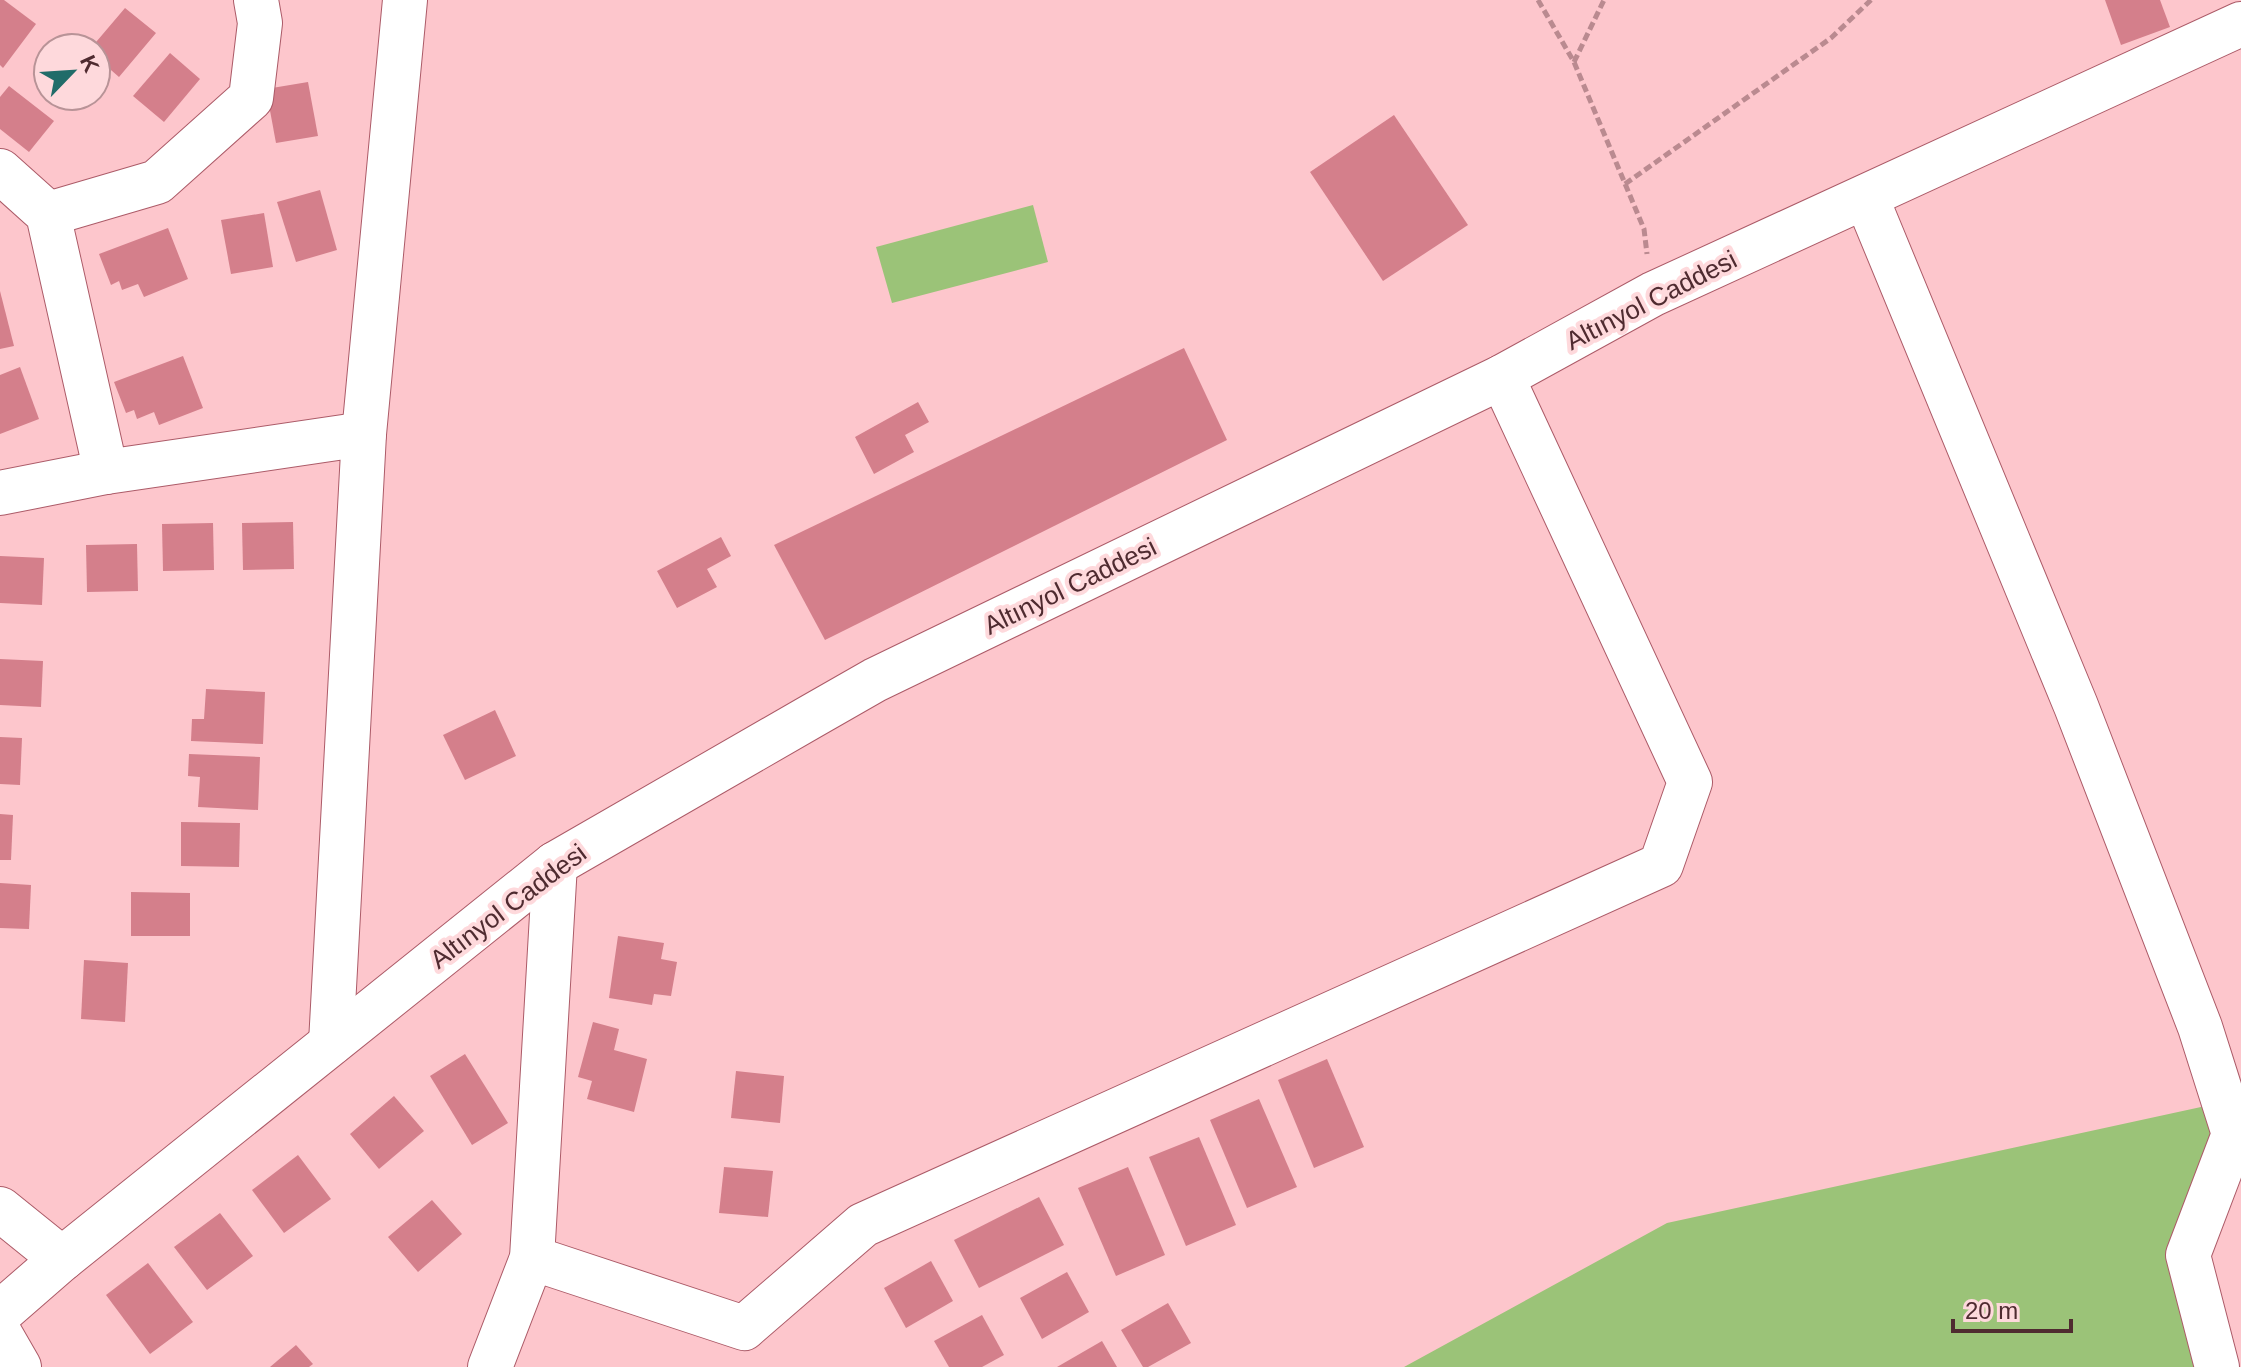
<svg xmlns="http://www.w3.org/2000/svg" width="2241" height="1367" font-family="Helvetica,sans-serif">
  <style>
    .grass { fill: #9bc378 }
    .building { fill: #d47f8b }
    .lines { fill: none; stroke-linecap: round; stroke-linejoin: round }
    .minor-casing { stroke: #ac5b68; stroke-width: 46 }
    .major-casing { stroke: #ac5b68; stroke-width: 46 }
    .path { stroke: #ba8a90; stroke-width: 5; stroke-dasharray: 8 4; stroke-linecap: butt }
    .minor { stroke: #fff; stroke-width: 44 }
    .major { stroke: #fff; stroke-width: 44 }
    .labels { text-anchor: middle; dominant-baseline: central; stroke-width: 8; stroke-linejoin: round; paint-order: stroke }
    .street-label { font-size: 26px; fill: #4f2b30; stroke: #fed9dc }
  </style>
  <rect width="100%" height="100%" fill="#fdc6cc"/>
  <g class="grass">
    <path d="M1033,205L1048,262L892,303L876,247Z"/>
    <path d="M2224,1102L2188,1255L2217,1367H1404L1667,1223Z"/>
  </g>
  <g class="building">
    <path d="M0,0H4L36,24L3,68L0,65Z"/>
    <path d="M2105,0H2160L2170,27L2121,45Z"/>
    <path d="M125,8L156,33L119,77L96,57V48H91Z"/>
    <path d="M170,53L200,79L164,122L133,96Z"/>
    <path d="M308,82L318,136L276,143L266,89Z"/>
    <path d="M9,86L54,121L29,152L0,129V97Z"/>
    <path d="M1394,115L1468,225L1383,281L1310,172Z"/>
    <path d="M320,190L337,250L296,262L277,202Z"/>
    <path d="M264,213L273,267L231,274L221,220Z"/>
    <path d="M168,228L188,279L144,297L138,284L122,290L119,281L111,285L99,254Z"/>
    <path d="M0,291L14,346L0,349Z"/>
    <path d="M1184,348L1227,440L825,640L774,545Z"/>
    <path d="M183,356L203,408L159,425L154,412L137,419L134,410L126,413L114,382Z"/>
    <path d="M20,367L39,419L0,434V375Z"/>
    <path d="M918,402L929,422L905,435L914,452L874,474L855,437Z"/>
    <path d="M293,522L294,569L243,570L242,523Z"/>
    <path d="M213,523L214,570L163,571L162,524Z"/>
    <path d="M721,537L731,556L707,569L717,587L677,608L657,571Z"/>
    <path d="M137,544L138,591L87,592L86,545Z"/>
    <path d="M0,556L44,558L42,605L0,603Z"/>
    <path d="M0,659L43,661L41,707L0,705Z"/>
    <path d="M206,689L265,692L263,744L191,741L192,719H204Z"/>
    <path d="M495,710L516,756L465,780L443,735Z"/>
    <path d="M0,737L22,738L20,785L0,784Z"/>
    <path d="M189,754L260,757L258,810L198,807L200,777L188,776Z"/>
    <path d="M0,814L13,815L11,860H0Z"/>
    <path d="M181,822L240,823L239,867L181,866Z"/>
    <path d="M0,883L31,885L29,929L0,928Z"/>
    <path d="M131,892L190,893V936H131Z"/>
    <path d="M618,936L664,943L661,959L677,962L671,996L654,994L652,1005L609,998Z"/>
    <path d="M84,960L128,963L125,1022L81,1019Z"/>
    <path d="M593,1022L619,1029L614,1050L647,1059L634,1112L587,1099L592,1081L578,1077Z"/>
    <path d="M465,1054L508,1123L472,1145L430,1076Z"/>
    <path d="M1327,1059L1364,1147L1314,1168L1278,1080Z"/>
    <path d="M736,1071L784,1076L780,1123L731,1118Z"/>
    <path d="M394,1096L424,1131L379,1169L350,1134Z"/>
    <path d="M1259,1099L1297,1187L1247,1208L1210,1120Z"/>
    <path d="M1199,1137L1236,1225L1186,1246L1149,1157Z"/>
    <path d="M298,1155L331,1199L284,1233L252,1190Z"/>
    <path d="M724,1167L773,1171L768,1217L719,1213Z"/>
    <path d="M1128,1167L1165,1255L1116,1276L1078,1188Z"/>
    <path d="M1039,1197L1064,1245L979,1288L954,1240Z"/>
    <path d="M432,1200L462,1234L418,1272L388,1237Z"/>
    <path d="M220,1213L253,1256L207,1290L174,1247Z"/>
    <path d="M931,1261L953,1301L906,1328L884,1288Z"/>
    <path d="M148,1263L193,1322L150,1354L106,1295Z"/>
    <path d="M1067,1272L1089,1312L1042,1339L1020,1298Z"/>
    <path d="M1168,1303L1191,1343L1148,1367H1143L1121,1330Z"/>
    <path d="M982,1315L1004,1355L982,1367H949L934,1341Z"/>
    <path d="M1102,1341L1117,1367H1057Z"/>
    <path d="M296,1345L313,1364L309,1367H270Z"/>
  </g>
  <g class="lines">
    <g class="minor-casing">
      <g id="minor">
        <path d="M0,171L48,214L106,472"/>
        <path d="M1866,197L2076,706L2200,1027L2234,1134L2188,1255L2217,1367"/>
        <path d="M48,214L157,182L251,98L260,23L256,0"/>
        <path d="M364,434L405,0"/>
        <path d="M0,493L106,472L364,434L331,1043"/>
        <path d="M0,1209L62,1259"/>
        <path d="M532,1258L744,1328L863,1225L1661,865L1690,782L1502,377"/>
        <path d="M0,1334L19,1367"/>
        <path d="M490,1367L532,1258L555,864"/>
      </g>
    </g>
    <g class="major-casing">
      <path id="major" d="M0,1313L62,1259L555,864L812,716L875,680L1502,377L1653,294L2241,24"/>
    </g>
    <g class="path">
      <path d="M1538,0L1574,62L1644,229L1647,254"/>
      <path d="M1574,62L1604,0"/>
      <path d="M1625,184L1831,38L1871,0"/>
    </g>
    <use href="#minor" class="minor"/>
    <use href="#major" class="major"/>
  </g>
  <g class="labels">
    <g class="street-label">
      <text transform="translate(1651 300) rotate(-27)">Altınyol Caddesi</text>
      <text transform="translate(1070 586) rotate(-26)">Altınyol Caddesi</text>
      <text transform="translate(508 906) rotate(-37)">Altınyol Caddesi</text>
    </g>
  </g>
  <g transform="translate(72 72) rotate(65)"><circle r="38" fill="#fed9dc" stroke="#b89397" stroke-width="2"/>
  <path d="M0-6L14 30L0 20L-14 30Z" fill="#216c69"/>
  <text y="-12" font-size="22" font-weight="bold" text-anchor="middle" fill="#4f2b30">K</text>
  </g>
  <path d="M1953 1319v12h118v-12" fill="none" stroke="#4f2b30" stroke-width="4"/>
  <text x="1965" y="1319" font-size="24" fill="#4f2b30" stroke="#fed9dc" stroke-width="6" paint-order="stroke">20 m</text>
</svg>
